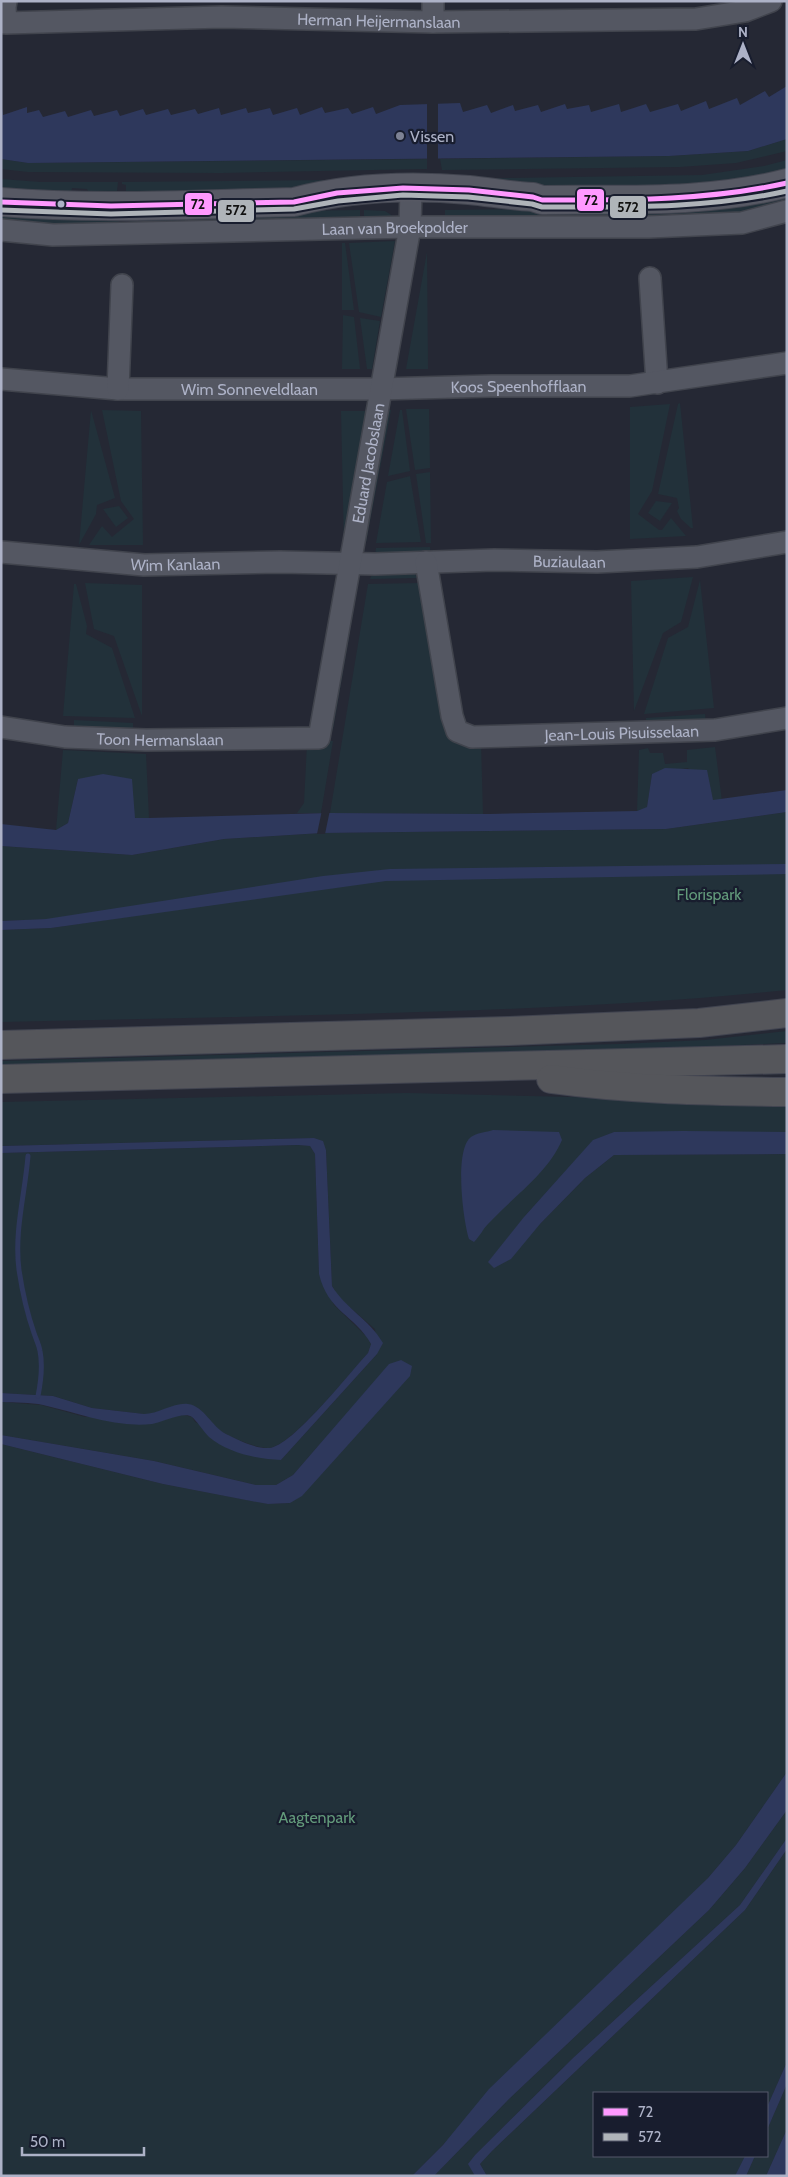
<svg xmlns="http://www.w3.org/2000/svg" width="788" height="2177" font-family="Cabin,sans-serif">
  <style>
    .green { fill: #22313a }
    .water { fill: #2e385c }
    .pier { fill: #252834 }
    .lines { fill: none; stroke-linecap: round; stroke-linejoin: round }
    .stream { stroke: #2e385c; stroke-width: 5 }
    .minor-casing { stroke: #41444d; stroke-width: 24 }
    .major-casing { stroke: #424550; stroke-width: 30 }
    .highway-casing { stroke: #414450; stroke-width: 30 }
    .minor { stroke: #545762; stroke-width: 21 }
    .major { stroke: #575964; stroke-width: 28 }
    .highway { stroke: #55565b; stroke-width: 28 }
    .bus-1-casing { stroke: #181d2e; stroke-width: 9 }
    .bus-2-casing { stroke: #181d2e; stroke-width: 9 }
    .bus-1 { stroke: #f9f; stroke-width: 5 }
    .bus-2 { stroke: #afb4b9; stroke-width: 5 }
    .poi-dot { fill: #7d8294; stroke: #181d2e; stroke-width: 2 }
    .bus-dot { fill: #adb2c7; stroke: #181d2e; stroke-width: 2 }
    .labels { text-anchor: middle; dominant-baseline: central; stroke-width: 4.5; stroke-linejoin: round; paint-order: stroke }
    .street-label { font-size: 16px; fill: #adb2c7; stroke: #181d2e }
    .poi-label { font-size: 16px; fill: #adb2c7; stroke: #181d2e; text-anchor: start }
    .park-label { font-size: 16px; fill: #62997a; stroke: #181d2e }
    .line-badge { stroke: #181d2e; stroke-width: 2 }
    .pale-badge-label { font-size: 14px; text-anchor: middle; font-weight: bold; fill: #111 }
  </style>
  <rect width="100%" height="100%" fill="#252834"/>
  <g class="green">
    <path d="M787,139V151L736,163L680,167L442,170L440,159L669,156L748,151Z"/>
    <path d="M1,159L28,163L427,159V169L221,173L28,172L1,169Z"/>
    <path d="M787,160V174L749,183L567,191L443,179L702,175L764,166Z"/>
    <path d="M1,179L40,182H118L117,191H88L87,189L72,188L71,193L1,191Z"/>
    <path d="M339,180L304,194L126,196V185L122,184V182Z"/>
    <path d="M787,192V205L733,216L438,223L439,215H445V210L625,208Z"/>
    <path d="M1,210L118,213L119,227L1,224Z"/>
    <path d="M360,210V224L131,227L130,218L226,212Z"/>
    <path d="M364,210L385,211L396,218L364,223Z"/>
    <path d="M395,241L381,317L359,312L349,243Z"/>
    <path d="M342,243H345L354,310H342Z"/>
    <path d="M427,252L428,369H406Z"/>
    <path d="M343,315L354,317L360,369H342Z"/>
    <path d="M360,318L380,321L372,369H367Z"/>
    <path d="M680,403L693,528H691L681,519L677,511L679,508L677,498L658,494L678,404Z"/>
    <path d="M670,404L652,491L638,514L659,530H662L671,518L686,536L630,539V407Z"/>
    <path d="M406,409H429L430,468L415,470Z"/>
    <path d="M91,410L115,498L97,505L96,514L79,545Z"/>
    <path d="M102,410L141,411L143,545H89L102,526L112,537L134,519L121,501Z"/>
    <path d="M384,410H391L366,543L361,542Z"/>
    <path d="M400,410H402L410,471L388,476Z"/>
    <path d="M341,411H366L344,545Z"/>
    <path d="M430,472L431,543H426L416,474Z"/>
    <path d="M410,476L421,542L376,543L387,482Z"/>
    <path d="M656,501L672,503L660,521L648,513Z"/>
    <path d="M119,506L128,518L116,527L103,509Z"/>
    <path d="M430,547L431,556H375L376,548Z"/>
    <path d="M373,571L414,572L417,578L370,579Z"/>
    <path d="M693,577L681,622L663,633L634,711L631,581Z"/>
    <path d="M700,580L714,708L644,714L668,638L688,627Z"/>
    <path d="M85,583L142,585V716L114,636L94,629Z"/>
    <path d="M356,583L358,585L333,730L328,729Z"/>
    <path d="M419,583L450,738L453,741L481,742L483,814L330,813L368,584Z"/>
    <path d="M74,584H76L87,626L86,634L112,648L135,718L63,716Z"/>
    <path d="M705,714L706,723L646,727V718Z"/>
    <path d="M74,720L133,723V732L74,730Z"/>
    <path d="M321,740L333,741L321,813H297L304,803L307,744Z"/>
    <path d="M715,747L722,801L713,800L688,768L652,774L647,808L637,811L639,750L648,748L650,753H663L665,764L687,762V750Z"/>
    <path d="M63,750L146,754L149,818H136L78,779L68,823L56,830Z"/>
    <path d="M787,812V864L778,865V874H787V990C675,1002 564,1007 452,1011C302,1016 151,1019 1,1022V930L51,928L132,916L1,921V846L132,855L224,839L322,833L666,829Z"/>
    <path d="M787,1031V1043L650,1049L1,1065V1061L619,1044L705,1040Z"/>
    <path d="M407,1093L787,1102V1132H614L594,1140L524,1217L540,1224L585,1178L614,1155L787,1154V1772L736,1845L708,1878L412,2176H1V1444L163,1484L268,1504L290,1503L401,1360L389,1365L293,1475L276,1485H256L154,1461L1,1435V1402L41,1405L85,1417L184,1415L192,1417L195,1422L281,1460L377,1354L375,1329L339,1298L332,1286L326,1150L322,1141L314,1138L1,1146V1102Z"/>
    <path d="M299,1145L310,1146L315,1154L319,1274L334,1305L367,1337L371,1344L368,1353C351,1372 291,1447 269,1448C258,1449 229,1437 219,1430C211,1424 205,1415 198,1408L176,1406L151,1414H143L92,1408L53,1396L1,1393V1153Z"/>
    <path d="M787,1810V1838L740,1905L573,2058L475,2155L469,2164L475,2176H434L509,2099L709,1910L745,1868Z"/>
    <path d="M787,1849V2062L767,2107V2093H594V2156H745L735,2176H487L480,2164L492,2151L745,1910Z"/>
    <path d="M787,2084V2129L766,2176H746L755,2156H767V2130Z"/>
  </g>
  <g class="water">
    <path d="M787,86V139L748,151L669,156L28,163L1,159L2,108L3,115L27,107V113L39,110L43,117L65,111L68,117L91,110L94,116L117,110L120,116L143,109L146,115L168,109L171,115L195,109L198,114L219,108L221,115L246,108L248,113L270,108L273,115L297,108L300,115L322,107L325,113L348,108L352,114L373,107L376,114L400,105L460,103L463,112L487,105L491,113L513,105L515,111L538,105L541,112L565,104L567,109L589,105L591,112L619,104L621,112L646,104L650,112L678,104L681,111L706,101L709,109L737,98L740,105L765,91L769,97Z"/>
    <path d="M665,768L707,770L713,800L787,790V812L666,829L322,833L224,839L132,855L1,846V824L56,830L68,823L78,779L103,774L132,779L135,818H149L329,813L489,814L637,811L647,807L652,774Z"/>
    <path d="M787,864V874L386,881L51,928L1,930V921L46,919L323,876L390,869Z"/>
    <path d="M493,1130L559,1132L562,1140C548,1173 513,1197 488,1224C483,1229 480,1236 474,1242L469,1239C463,1220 454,1150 471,1137C476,1133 487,1132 493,1130Z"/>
    <path d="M683,1131L787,1132V1154L614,1155L585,1178L540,1224L511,1259L494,1268L488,1262L524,1217L593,1140L614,1132Z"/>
    <path d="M314,1138L323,1141L326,1150L332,1286C346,1309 369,1319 383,1343L377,1354L281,1460C257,1459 228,1453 209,1437C204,1432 196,1420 192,1417C184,1411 161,1423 152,1424C114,1428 79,1413 43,1405C30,1402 15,1403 1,1402V1393L53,1396L92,1408L144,1414C158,1414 175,1402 188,1404C204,1406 212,1427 226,1434C238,1440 256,1449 269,1448C292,1447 350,1372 368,1353L371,1344C355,1315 328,1312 319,1274L315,1154L310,1146L298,1145L1,1153V1146Z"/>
    <path d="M401,1360L412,1366L410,1376L302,1496L290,1503L268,1504L251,1501L163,1484L1,1444V1435L154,1461L256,1485H276L293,1475L389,1364Z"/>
    <path d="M787,1772V1810L745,1868L709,1910L509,2099L434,2176H412L443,2145L489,2089L708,1878L736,1845Z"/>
    <path d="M787,1838V1849L745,1910L492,2151L480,2164L487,2176H475L468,2164L475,2155L573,2058L740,1905Z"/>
    <path d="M787,2062V2084L767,2130V2107Z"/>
    <path d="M787,2129V2176H766Z"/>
    <path d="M745,2156H755L746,2176H735Z"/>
  </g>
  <g class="pier">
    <rect x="427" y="101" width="11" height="60"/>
    <path d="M322,810H330L325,834H317Z"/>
  </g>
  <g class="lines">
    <path class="stream" d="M28,1156C25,1194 14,1231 19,1270C22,1290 27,1313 34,1333C36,1339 39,1345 40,1351C43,1366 41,1381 38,1396"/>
    <g class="minor-casing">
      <g id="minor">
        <path id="s1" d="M6,1L5,7L6,23L222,17L433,22L696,19L745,11L771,1"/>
        <path d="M433,1V22"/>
        <path id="s2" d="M1,230L53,235L410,227H649L742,223L787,211"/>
        <path d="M650,278L657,383"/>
        <path id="s3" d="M1,379L118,389H380L491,386H630L787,363"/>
        <path d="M118,389L122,285"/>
        <path id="s4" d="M1,552L144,565L280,562L375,564L494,560L597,562L697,557L787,542"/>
        <path id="s5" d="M426,562L452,716L457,731L472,737L715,730L787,718"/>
        <path id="s6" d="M1,727L65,737L146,740L319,738L410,227L411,189"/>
      </g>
    </g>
    <g class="major-casing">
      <path id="major" d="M1,202C98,210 197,204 294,202C350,187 411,185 469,190C490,192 511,196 533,197L542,200C624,199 707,204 787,183"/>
    </g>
    <g class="highway-casing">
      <g id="highway">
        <path d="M1,1045L509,1031L699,1023L787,1013"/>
        <path d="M1,1079L787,1059"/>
        <path d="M551,1079C631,1090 707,1091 787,1092"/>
      </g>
    </g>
    <use href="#minor" class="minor"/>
    <use href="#major" class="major"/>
    <use href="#highway" class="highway"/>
    <g class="bus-1-casing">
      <path id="bus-1" d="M1,202L111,206L294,202L337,193L403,188L469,190L533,197L542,200C625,200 706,201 787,183"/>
    </g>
    <g class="bus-2-casing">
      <path id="bus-2" d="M1,210L111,214L294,209L338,201L403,195L468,197L532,204L542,207C624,207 706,209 787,191"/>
    </g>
    <use href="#bus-1" class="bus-1"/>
    <use href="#bus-2" class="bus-2"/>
  </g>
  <circle class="poi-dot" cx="400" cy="136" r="5"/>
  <circle class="bus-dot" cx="61" cy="204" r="4.5"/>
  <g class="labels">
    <g class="street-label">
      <text stroke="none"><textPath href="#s1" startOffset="395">Herman Heijermanslaan</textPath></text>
      <text stroke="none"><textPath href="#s2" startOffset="394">Laan van Broekpolder</textPath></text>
      <text stroke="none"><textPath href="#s3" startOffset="518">Koos Speenhofflaan</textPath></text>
      <text stroke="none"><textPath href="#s3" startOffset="249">Wim Sonneveldlaan</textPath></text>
      <text stroke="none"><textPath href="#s6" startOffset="598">Eduard Jacobslaan</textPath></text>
      <text stroke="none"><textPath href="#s4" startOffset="569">Buziaulaan</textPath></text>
      <text stroke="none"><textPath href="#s4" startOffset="175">Wim Kanlaan</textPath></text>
      <text stroke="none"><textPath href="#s5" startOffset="338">Jean-Louis Pisuisselaan</textPath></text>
      <text stroke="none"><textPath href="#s6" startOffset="160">Toon Hermanslaan</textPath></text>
    </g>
    <g class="poi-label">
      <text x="410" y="136">Vissen</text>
    </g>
    <g class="park-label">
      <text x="709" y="894">Florispark</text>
      <text x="317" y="1817">Aagtenpark</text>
    </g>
  </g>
  <g class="line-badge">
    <rect x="576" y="188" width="29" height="24" rx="5" fill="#f9f"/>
    <rect x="184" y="192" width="29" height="24" rx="5" fill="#f9f"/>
    <rect x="609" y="195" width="38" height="24" rx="5" fill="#afb4b9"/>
    <rect x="217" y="199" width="38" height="24" rx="5" fill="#afb4b9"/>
  </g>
  <g class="pale-badge-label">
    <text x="591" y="205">72</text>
    <text x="198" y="209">72</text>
    <text x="628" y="212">572</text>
    <text x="236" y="215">572</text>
  </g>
  <rect width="788" height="2177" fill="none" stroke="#adb2c7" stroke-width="5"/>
  <rect x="593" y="2092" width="175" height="65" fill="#181d2e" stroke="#54596b"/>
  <rect x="603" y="2108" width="25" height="8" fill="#ff99ff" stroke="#54596b"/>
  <text x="638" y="2117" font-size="15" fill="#adb2c7">72</text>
  <rect x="603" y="2133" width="25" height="8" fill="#afb4b9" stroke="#54596b"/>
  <text x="638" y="2142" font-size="15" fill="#adb2c7">572</text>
  <g transform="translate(743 45)" stroke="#181d2e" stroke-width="4" paint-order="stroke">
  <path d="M0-4L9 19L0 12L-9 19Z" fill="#adb2c7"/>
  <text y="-8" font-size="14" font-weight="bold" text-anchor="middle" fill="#adb2c7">N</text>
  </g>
  <path d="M22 2147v8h122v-8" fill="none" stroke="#adb2c7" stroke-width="2.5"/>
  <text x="30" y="2147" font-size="15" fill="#adb2c7" stroke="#181d2e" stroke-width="4" paint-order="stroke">50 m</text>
</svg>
